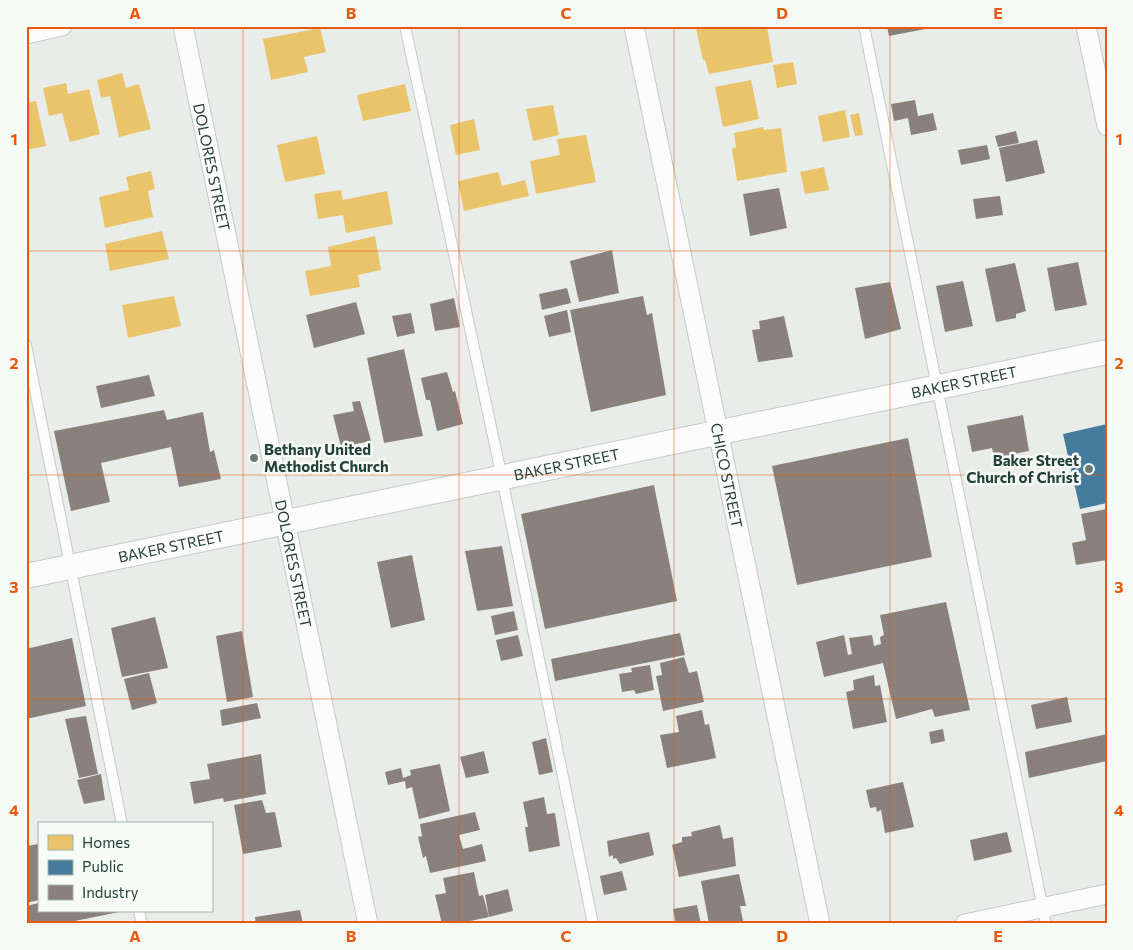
<svg xmlns="http://www.w3.org/2000/svg" width="1133" height="950" font-family="Commissioner,sans-serif">
  <style>
    .homes { fill: #e9c46a }
    .public { fill: #457b9d }
    .industry { fill: #8a817c }
    .lines { fill: none; stroke-linecap: round; stroke-linejoin: round }
    .service-casing { stroke: #c5cac7; stroke-width: 12 }
    .minor-casing { stroke: #c5cac7; stroke-width: 21 }
    .tertiary-casing { stroke: #c5cac7; stroke-width: 26 }
    .service { stroke: #fcfcfc; stroke-width: 10 }
    .minor { stroke: #fcfcfc; stroke-width: 19 }
    .tertiary { stroke: #fcfcfc; stroke-width: 24 }
    .grid { fill: none; stroke: #e8590c; stroke-width: 1; stroke-opacity: 0.55 }
    .poi-dot { fill: #697d76; stroke: #f7fbf8; stroke-width: 2 }
    .labels { text-anchor: middle; dominant-baseline: central; stroke-width: 5; stroke-linejoin: round; paint-order: stroke }
    .street-label { font-size: 15px; fill: #244137; stroke: #f7fbf8 }
    .poi-label { font-size: 15px; font-weight: bold; fill: #244137; stroke: #f7fbf8; text-anchor: start }
    .neatline { fill: none; stroke: #e8590c; stroke-width: 2 }
    .grid-label { font-size: 16px; text-anchor: middle; font-weight: bold; fill: #e8590c }
  </style>
  <rect width="100%" height="100%" fill="#e8edea"/>
  <g class="homes">
    <path d="M705,26H767L773,62L709,74L705,60H703L696,28Z"/>
    <path d="M320,28L326,52L304,57L308,72L271,80L263,39Z"/>
    <path d="M793,62L797,84L777,88L773,65Z"/>
    <path d="M122,73L126,88L139,84L151,129L119,137L110,96L101,98L97,80Z"/>
    <path d="M751,80L759,119L723,127L715,87Z"/>
    <path d="M66,83L68,94L89,89L100,134L70,142L62,113L49,116L43,88Z"/>
    <path d="M405,84L411,111L363,121L357,95Z"/>
    <path d="M36,101L46,146L26,150V103Z"/>
    <path d="M553,105L559,135L533,141L526,109Z"/>
    <path d="M845,110L850,137L823,142L818,116Z"/>
    <path d="M859,113L863,135L855,136L850,115Z"/>
    <path d="M474,119L480,150L456,155L450,125Z"/>
    <path d="M763,127L764,130L781,128L787,172L737,181L732,149L736,147L734,133Z"/>
    <path d="M586,135L596,182L536,194L530,161L560,155L557,139Z"/>
    <path d="M317,136L325,174L285,182L277,145Z"/>
    <path d="M824,167L829,190L805,194L800,172Z"/>
    <path d="M151,171L155,189L148,191L153,217L105,228L99,197L129,190L126,177Z"/>
    <path d="M498,172L502,186L525,180L529,196L464,211L458,181Z"/>
    <path d="M341,190L343,200L387,191L393,224L346,233L343,215L318,219L314,194Z"/>
    <path d="M162,231L169,259L110,271L105,244Z"/>
    <path d="M375,236L381,270L358,275L360,287L310,296L305,271L331,266L328,247Z"/>
    <path d="M174,296L181,326L128,338L122,305Z"/>
  </g>
  <path class="public" d="M1107,424V503L1080,509L1063,434Z"/>
  <g class="industry">
    <path d="M887,26H936V27L889,36Z"/>
    <path d="M915,100L918,116L933,113L937,130L911,135L908,118L894,121L891,104Z"/>
    <path d="M1016,131L1019,143L998,147L995,136Z"/>
    <path d="M1037,140L1045,173L1006,182L999,148Z"/>
    <path d="M987,145L990,159L961,165L958,150Z"/>
    <path d="M779,188L787,228L750,236L743,194Z"/>
    <path d="M1000,196L1003,215L976,219L973,199Z"/>
    <path d="M612,250L619,293L579,302L570,261Z"/>
    <path d="M1078,262L1087,305L1055,311L1047,268Z"/>
    <path d="M1015,263L1026,311L1016,314V318L996,322L985,269Z"/>
    <path d="M963,281L973,326L945,332L936,286Z"/>
    <path d="M890,282L901,329L865,339L855,288Z"/>
    <path d="M567,288L571,303L542,310L539,294Z"/>
    <path d="M643,296L647,315L652,313L666,395L591,412L570,310Z"/>
    <path d="M454,298L460,327L435,331L430,304Z"/>
    <path d="M356,302L365,334L314,348L306,315Z"/>
    <path d="M567,310L571,332L549,337L544,316Z"/>
    <path d="M411,313L415,333L397,337L392,316Z"/>
    <path d="M784,316L793,357L758,362L752,330L760,329L759,321Z"/>
    <path d="M404,349L423,436L384,443L367,358Z"/>
    <path d="M447,372L453,392L455,391L463,424L437,431L430,400H426L421,378Z"/>
    <path d="M149,375L155,396L101,408L96,386Z"/>
    <path d="M360,401L371,441L341,447L333,415L354,411L352,402Z"/>
    <path d="M164,410L167,420L203,412L210,452L214,450L221,479L179,487L171,447L101,463L110,502L71,511L54,431Z"/>
    <path d="M1023,415L1029,451L994,458L992,448L972,452L967,426Z"/>
    <path d="M908,438L932,557L797,585L772,466Z"/>
    <path d="M654,485L677,601L545,629L521,514Z"/>
    <path d="M1107,509V560L1076,565L1072,543L1086,540L1081,514Z"/>
    <path d="M502,546L513,606L477,611L465,551Z"/>
    <path d="M412,555L425,620L391,628L377,562Z"/>
    <path d="M946,602L970,710L935,717L932,709L896,719L883,663L824,677L816,642L844,635L848,655L852,654L849,638L872,635L874,646L881,644L880,637L884,635L880,615Z"/>
    <path d="M514,611L518,630L495,635L491,616Z"/>
    <path d="M155,617L168,668L122,677L111,628Z"/>
    <path d="M242,631L253,697L227,702L216,636Z"/>
    <path d="M680,633L685,655L555,681L551,659Z"/>
    <path d="M518,635L523,656L501,661L496,640Z"/>
    <path d="M72,638L86,706L26,719V649Z"/>
    <path d="M684,657L689,673L697,671L704,702L663,711L656,676L662,675L660,663Z"/>
    <path d="M650,665L654,690L636,694L634,690L622,692L619,674L632,672L631,668Z"/>
    <path d="M149,673L157,703L132,710L124,679Z"/>
    <path d="M874,675L875,686L880,685L887,722L853,729L846,692L854,690L853,680Z"/>
    <path d="M1067,697L1072,722L1036,729L1031,705Z"/>
    <path d="M257,703L261,718L222,726L220,710Z"/>
    <path d="M702,710L705,725L709,724L716,758L667,768L660,735L679,732L676,716Z"/>
    <path d="M86,716L98,774L79,778L65,719Z"/>
    <path d="M943,729L945,741L931,744L929,732Z"/>
    <path d="M1107,734V761L1029,778L1025,752Z"/>
    <path d="M546,738L553,772L539,775L532,742Z"/>
    <path d="M484,751L489,773L466,778L460,757Z"/>
    <path d="M261,754L266,794L224,802L223,798L194,804L190,782L210,779L207,764Z"/>
    <path d="M440,764L450,811L419,819L412,787L406,789L405,781L388,785L385,772L401,768L403,778L411,775L410,770Z"/>
    <path d="M101,774L105,800L84,804L77,780Z"/>
    <path d="M903,782L914,827L885,833L881,810L877,812L876,807L870,808L866,790Z"/>
    <path d="M544,797L547,814L555,813L560,846L529,852L525,827H528L523,802Z"/>
    <path d="M262,800L266,813L275,812L282,847L243,854L234,805Z"/>
    <path d="M475,812L480,830L459,835L463,849L482,844L486,861L430,873L426,856L423,858L418,837L422,836L420,824Z"/>
    <path d="M720,825L723,839L733,837L736,866L679,877L672,845L682,842V837L692,836L691,832Z"/>
    <path d="M649,832L654,855L620,864L616,858L613,859V855L609,857L607,841Z"/>
    <path d="M1007,832L1012,852L974,861L970,840Z"/>
    <path d="M39,844V900L26,903V846Z"/>
    <path d="M622,871L627,890L604,895L600,876Z"/>
    <path d="M474,872L479,896L483,895L489,917L456,924H442L435,895L446,893L443,878Z"/>
    <path d="M739,874L746,906H740L743,921L709,924L701,881Z"/>
    <path d="M508,889L513,911L489,917L485,895Z"/>
    <path d="M39,903V911L119,912L60,924H26V906Z"/>
    <path d="M697,905L701,924H676L673,909Z"/>
    <path d="M300,910L303,924H256L255,917Z"/>
  </g>
  <g class="lines">
    <g class="service-casing">
      <g id="service">
        <path d="M405,26L502,478L593,924"/>
        <path d="M864,26L1046,924"/>
        <path d="M26,345L122,824"/>
        <path d="M139,911L142,924"/>
      </g>
    </g>
    <g class="minor-casing">
      <g id="minor">
        <path id="s1" d="M183,26L368,924"/>
        <path id="s2" d="M634,26L820,924"/>
        <path d="M1086,26L1107,126"/>
        <path d="M26,34L62,26"/>
        <path d="M965,924L1107,894"/>
      </g>
    </g>
    <g class="tertiary-casing">
      <g id="tertiary">
        <path id="s3" d="M26,576L1107,352"/>
      </g>
    </g>
    <use href="#service" class="service"/>
    <use href="#minor" class="minor"/>
    <use href="#tertiary" class="tertiary"/>
  </g>
  <path class="grid" d="M243,26V924M459,26V924M674,26V924M890,26V924M26,251H1107M26,475H1107M26,699H1107"/>
  <g class="poi-dot">
    <circle cx="254" cy="458" r="5"/>
    <circle cx="1089" cy="469" r="5"/>
  </g>
  <g class="labels">
    <g class="street-label">
      <text stroke="none"><textPath href="#s1" startOffset="144">DOLORES STREET</textPath></text>
      <text stroke="none"><textPath href="#s3" startOffset="958">BAKER STREET</textPath></text>
      <text stroke="none"><textPath href="#s3" startOffset="552">BAKER STREET</textPath></text>
      <text stroke="none"><textPath href="#s2" startOffset="459">CHICO STREET</textPath></text>
      <text stroke="none"><textPath href="#s3" startOffset="148">BAKER STREET</textPath></text>
      <text stroke="none"><textPath href="#s1" startOffset="549">DOLORES STREET</textPath></text>
    </g>
    <g class="poi-label">
      <text x="264" y="449">Bethany United<tspan x="264" dy="17">Methodist Church</tspan></text>
      <text x="1079" y="460" text-anchor="end">Baker Street<tspan x="1079" dy="17">Church of Christ</tspan></text>
    </g>
  </g>
  <rect width="1133" height="950" fill="none" stroke="#f7fbf8" stroke-width="55"/>
  <rect x="38" y="822" width="175" height="90" fill="#f7fbf8" stroke="#a3b1ab"/>
  <rect x="48" y="835" width="25" height="15" fill="#e9c46a" stroke="#a3b1ab"/>
  <text x="82" y="848" font-size="15" fill="#244137">Homes</text>
  <rect x="48" y="860" width="25" height="15" fill="#457b9d" stroke="#a3b1ab"/>
  <text x="82" y="872" font-size="15" fill="#244137">Public</text>
  <rect x="48" y="885" width="25" height="15" fill="#8a817c" stroke="#a3b1ab"/>
  <text x="82" y="898" font-size="15" fill="#244137">Industry</text>
  <rect x="28" y="28" width="1078" height="894" class="neatline"/>
  <g class="grid-label">
    <text x="135" y="19">A</text>
    <text x="351" y="19">B</text>
    <text x="566" y="19">C</text>
    <text x="782" y="19">D</text>
    <text x="998" y="19">E</text>
    <text x="14" y="145">1</text>
    <text x="1119" y="145">1</text>
    <text x="14" y="369">2</text>
    <text x="1119" y="369">2</text>
    <text x="14" y="593">3</text>
    <text x="1119" y="593">3</text>
    <text x="14" y="816">4</text>
    <text x="1119" y="816">4</text>
    <text x="135" y="942">A</text>
    <text x="351" y="942">B</text>
    <text x="566" y="942">C</text>
    <text x="782" y="942">D</text>
    <text x="998" y="942">E</text>
  </g>
</svg>
